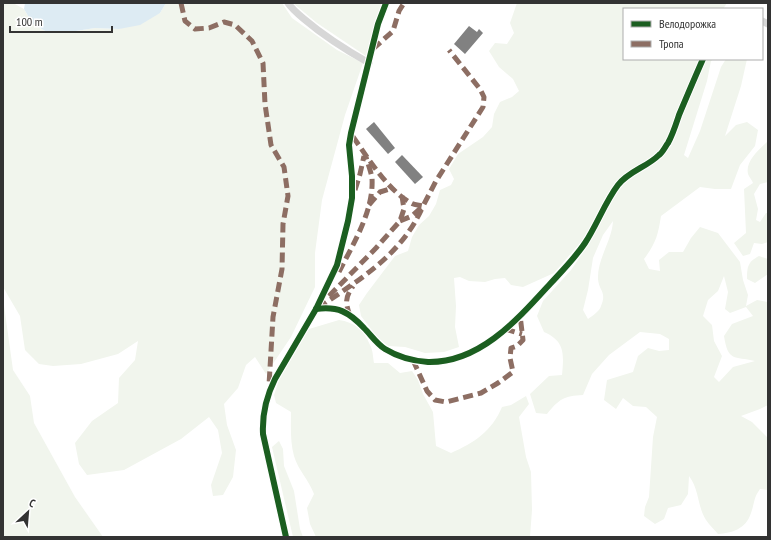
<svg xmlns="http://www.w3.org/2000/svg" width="771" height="540" font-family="'PT Sans Narrow',sans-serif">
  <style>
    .green { fill: #f1f5ed; fill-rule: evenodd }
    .water { fill: #ddebf3 }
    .building { fill: #818181 }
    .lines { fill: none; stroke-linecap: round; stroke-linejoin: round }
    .minor { stroke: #d7d7d7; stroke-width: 7 }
    .quiet { stroke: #8d6e63; stroke-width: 5; stroke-dasharray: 10 5; stroke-linecap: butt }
    .cycleway-casing { stroke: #fff; stroke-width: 8 }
    .cycleway { stroke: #1b5e20; stroke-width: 6 }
  </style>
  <rect width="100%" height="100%" fill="#fff"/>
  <g class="green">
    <path d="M3,3H13L24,9L33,24L47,32L63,33L95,28L119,29L160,13L166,3H282L292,18L337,50L363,63L345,115L322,200L315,253V287L291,337L266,374L255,357L246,365L238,388L224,404L227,425L236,450L233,477L223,495L213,496L211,485L222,453L218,430L209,417L181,439L124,470L87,475L79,464L75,443L92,421L118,403L119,378L135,360L138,341L118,354L81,364L53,366L39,364L25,350L20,316L3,287Z"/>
    <path d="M293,3H382L375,23L366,56L317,23Z"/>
    <path d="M517,3H727L723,9H624V59H714L711,61L707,81L684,155L688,158L700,131L721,67L726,59H747L741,86L725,136L736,125L747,122L758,130L755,146L740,165L731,189H715L700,187L661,216C658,235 656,243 644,259L649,269L660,271L659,260L669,252H683L691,238L700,227L718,233L740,262L743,280L748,295L746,306L757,300L768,302V405L760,409L741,416L752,422L767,437L768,490L760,489C753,499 755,502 751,513C746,529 732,533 718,534C714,529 709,525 706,520C697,506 700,491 689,476L688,494L681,505L668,508L664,519L655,524L644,516L645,507L649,497L653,437L657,417L646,407L633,406L623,398L616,409L604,400L607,380L633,372L638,356L648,348L659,351L669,350V339L660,334L640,332L609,355L592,374L583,395C564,396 559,399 547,414L536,413L530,394L549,376L562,375C564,354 565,341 544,332L537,316L543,301L571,270L586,248L600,222L595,219L581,242L554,273L523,287L511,285L505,278L495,279L485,282L469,281L460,277L454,278L456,306L455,327L459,347L444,352L425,353L405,347L388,346L377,337L361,316L359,305L367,293L395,256L408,251L412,237L419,225L429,216L436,204L440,190L451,185L454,179L449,169L458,154L483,137L492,127L494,114L500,102L512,97L519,91L513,79L499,67L489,51L495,43L507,44L514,33L510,23ZM613,221C612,241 597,259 598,279C599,291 607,292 601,306C600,311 592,316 588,319L583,310L588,290L593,258L603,235ZM724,276L728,292L725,309L730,313L746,307L753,316L732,324L724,336C728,362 734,356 755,361L733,367L719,382L714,377L722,356L714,341L712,325L703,316L708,300L718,291Z"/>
    <path d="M768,141V182L760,184L754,194L758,209L756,220L760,222L766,213H768V242L762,244L754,243L750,254L743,256L734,243L746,233L744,189L753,183C752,180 749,177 748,174C745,161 760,149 768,141Z"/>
    <path d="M759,256L768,259V274L755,283L747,279C747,266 748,262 759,256Z"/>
    <path d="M3,298L13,370L30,396L34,423L75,497L103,537H3Z"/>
    <path d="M339,320C354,322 364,330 370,345C373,350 373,358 374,363H388L400,373L412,371L418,380L423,394L433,412L436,446L451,453C474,443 492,431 502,407L511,405L526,396L529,404L519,417L526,457L531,472L532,510L530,537H316L310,524L307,508L314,494C309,480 298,470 294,456C290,442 291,426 291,412L276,403L274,395L279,380L309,329Z"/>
    <path d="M279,441L283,449L284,466L294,491L300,529L303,537H293L272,447Z"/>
  </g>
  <path class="water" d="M25,3H166L160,13L140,25L119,29L95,28L63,33L47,32L33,24L24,9Z"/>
  <g class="building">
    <path d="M469,26L477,32L479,29L483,33L465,54L454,44Z"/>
    <path d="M374,122L395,148L388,154L366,129Z"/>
    <path d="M402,155L423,177L415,184L395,162Z"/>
  </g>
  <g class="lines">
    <g class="minor">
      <path d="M288,3C292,9 298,14 304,19C324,36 346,50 369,63"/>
      <path d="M762,21L768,24"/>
      <path d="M316,309C338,306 349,312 364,328C371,335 377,344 385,349C398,357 413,361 428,362C480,363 518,319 550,284C562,271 575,258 585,243C597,225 605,202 618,185C629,171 647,167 659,155C663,152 665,147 668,143C673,134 676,124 679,115C687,96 695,77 703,59"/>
      <path d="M286,537L263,434C262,414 266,397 275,379L316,309L337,265L348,221L352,198V176L349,145L351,133L378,24L386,3"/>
    </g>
    <g class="quiet">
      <path d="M181,3L185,21L195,29L209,28L224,22L235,25L252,41L263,63L265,104L271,145L284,167L288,196L283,224L282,269L273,317L269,385"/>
      <path d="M373,49L393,31L399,11L404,3"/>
      <path d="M355,190L360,174L364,156"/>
      <path d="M369,205L380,192L393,188"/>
      <path d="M400,221L412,216L423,206L436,181L483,107L484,97L480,89L449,50"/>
      <path d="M339,272C353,244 374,211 372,178C371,172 368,164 366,157"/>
      <path d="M329,296L376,248L400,221L404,209L402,196"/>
      <path d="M318,308C360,279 402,255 423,206C419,205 414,205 411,203C386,189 367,156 351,134"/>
      <path d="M350,316C345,302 345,298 353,286"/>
      <path d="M505,329L522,334"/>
      <path d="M413,360L427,391L435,400L446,402L481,393L498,383L513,372L510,358L511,348L517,346L523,340L520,315"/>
    </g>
    <g class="cycleway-casing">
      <g id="cycleway">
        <path d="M316,309C338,306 349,312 364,328C371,335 377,344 385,349C398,357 413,361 428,362C480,363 518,319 550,284C562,271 575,258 585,243C597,225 605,202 618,185C629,171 647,167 659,155C663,152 665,147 668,143C673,134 676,124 679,115C687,96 695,77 703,59"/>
        <path d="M286,537L263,434C262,414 266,397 275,379L316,309L337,265L348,221L352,198V176L349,145L351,133L378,24L386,3"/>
      </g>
    </g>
    <use href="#cycleway" class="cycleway"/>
  </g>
  <rect width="771" height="540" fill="none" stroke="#333333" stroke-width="8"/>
  <rect x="623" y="8" width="140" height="52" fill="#ffffff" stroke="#adadad"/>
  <rect x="631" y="21" width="20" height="6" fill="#1b5e20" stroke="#adadad"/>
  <text x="659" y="28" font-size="12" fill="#333333">Велодорожка</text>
  <rect x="631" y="41" width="20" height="6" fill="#8d6e63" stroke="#adadad"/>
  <text x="659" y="48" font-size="12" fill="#333333">Тропа</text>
  <g transform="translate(28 512) rotate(26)" stroke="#ffffff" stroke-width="3" paint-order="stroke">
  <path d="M0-3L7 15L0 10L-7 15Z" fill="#333333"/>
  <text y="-6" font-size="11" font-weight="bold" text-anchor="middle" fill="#333333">С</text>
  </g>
  <path d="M10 26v6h102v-6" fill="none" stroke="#333333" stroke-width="2"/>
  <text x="16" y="26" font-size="12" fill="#333333" stroke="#ffffff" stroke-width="3" paint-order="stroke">100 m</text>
</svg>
